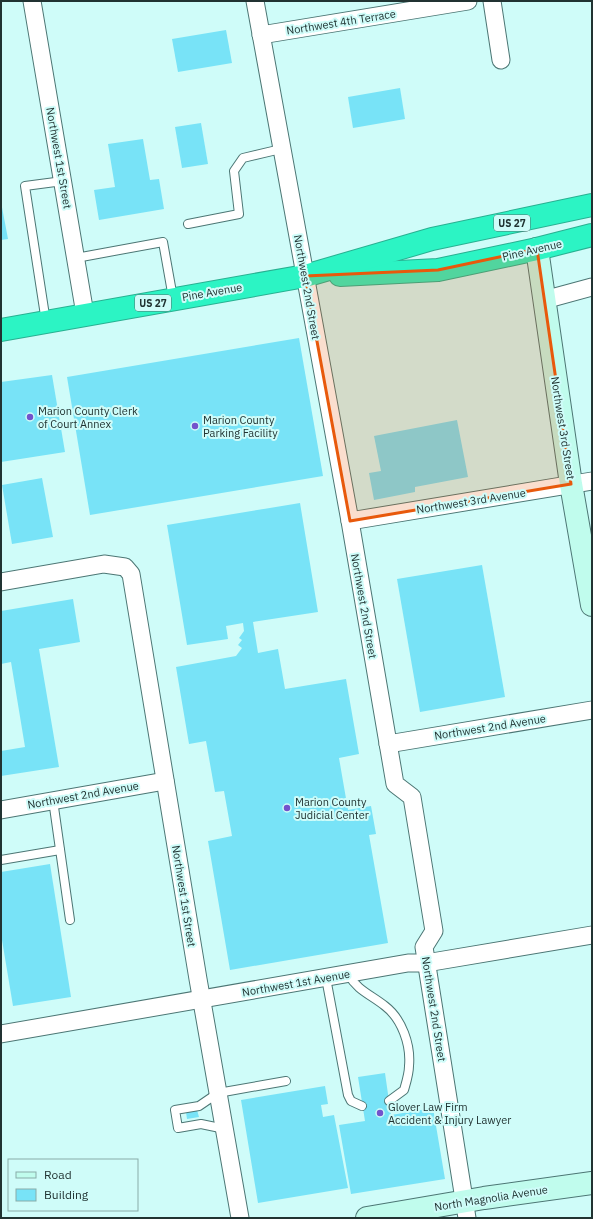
<svg xmlns="http://www.w3.org/2000/svg" width="593" height="1219" font-family="'IBM Plex Sans',sans-serif">
  <style>
    .building { fill: #78e3f7 }
    .lines { fill: none; stroke-linecap: round; stroke-linejoin: round }
    .lane-casing { stroke: #4c7674; stroke-width: 10 }
    .street-casing { stroke: #4c7674; stroke-width: 19 }
    .secondary-casing { stroke: #4c7674; stroke-width: 24 }
    .highway-casing { stroke: #28b091; stroke-width: 24 }
    .lane { stroke: #fff; stroke-width: 8 }
    .street { stroke: #fff; stroke-width: 17 }
    .secondary { stroke: #c0fced; stroke-width: 22 }
    .highway { stroke: #2cf4c4; stroke-width: 22 }
    .marked { fill: #e8590c; fill-opacity: 0.2; stroke: #e8590c; stroke-width: 3; stroke-linejoin: round }
    .poi-dot { fill: #7353cc; stroke: #cffcf9; stroke-width: 1.5 }
    .labels { text-anchor: middle; dominant-baseline: central; stroke-width: 4; stroke-linejoin: round; paint-order: stroke }
    .shield { fill: #cffcf9; stroke: #556f6e; stroke-width: 1 }
    .shield-label { font-size: 10px; font-weight: bold; fill: #213332 }
    .street-label { font-size: 11px; fill: #213332; stroke: #cffcf9 }
    .poi-label { font-size: 11px; fill: #213332; stroke: #cffcf9; text-anchor: start }
  </style>
  <rect width="100%" height="100%" fill="#cffcf9"/>
  <g class="building">
    <path d="M226,30L232,63L178,72L172,39Z"/>
    <path d="M400,88L405,119L353,128L348,97Z"/>
    <path d="M201,123L208,164L182,168L175,127Z"/>
    <path d="M143,139L150,180L159,179L164,209L99,220L94,190L115,187L108,144Z"/>
    <path d="M1,202L8,239L1,240Z"/>
    <path d="M299,338L323,476L90,515L67,377Z"/>
    <path d="M52,375L65,452L1,462V382Z"/>
    <path d="M457,420L468,477L415,487V492L374,500L369,473L381,471L374,436Z"/>
    <path d="M42,478L53,537L12,544L2,485Z"/>
    <path d="M300,503L318,612L253,622L258,653L278,649L285,689L346,679L359,754L339,758L348,810L371,806L376,834L369,835L388,943L230,970L208,841L232,836L224,791L215,792L206,741L189,744L176,667L236,656L242,648L238,645L242,640L239,638L244,631L243,623L226,626L228,639L187,645L167,525Z"/>
    <path d="M482,565L505,697L420,712L397,579Z"/>
    <path d="M73,599L80,642L39,649L59,767L1,776V751L25,747L11,662L1,664V611Z"/>
    <path d="M50,864L71,997L13,1006L1,934V872Z"/>
    <path d="M385,1073L391,1115L433,1108L445,1179L351,1194L339,1125L365,1121L358,1077Z"/>
    <path d="M325,1086L328,1104L321,1105L323,1117L334,1115L348,1188L258,1203L241,1100Z"/>
    <path d="M197,1110L199,1117L187,1119L186,1112Z"/>
  </g>
  <g class="lines">
    <g class="lane-casing">
      <g id="lane">
        <path d="M188,224L239,214L234,171L243,158L281,149"/>
        <path d="M76,258L163,242L173,298"/>
        <path d="M46,322L25,186L63,181"/>
        <path d="M53,800L70,920"/>
        <path d="M1,860L60,850"/>
        <path d="M348,974C358,991 370,994 385,1006C402,1019 411,1045 409,1066C409,1074 406,1083 404,1090L389,1101"/>
        <path d="M326,978L348,1095L351,1101L362,1106"/>
        <path d="M225,1129L201,1124L178,1128L175,1110L199,1106L218,1093L286,1081"/>
      </g>
    </g>
    <g class="street-casing">
      <g id="street">
        <path d="M32,1L85,314"/>
        <path d="M255,1L350,521L395,784L412,797L434,931L424,947L467,1218"/>
        <path d="M492,1L501,60"/>
        <path d="M261,35L468,1"/>
        <path d="M544,300L592,287"/>
        <path d="M350,521L592,481"/>
        <path d="M1,582L104,564L125,567L131,574L198,979L240,1218"/>
        <path d="M388,744L592,710"/>
        <path d="M1,810L165,781"/>
        <path d="M1,1034L408,963H426L592,935"/>
      </g>
    </g>
    <g class="secondary-casing">
      <g id="secondary">
        <path d="M537,249L571,484L592,605"/>
        <path d="M367,1218L484,1198L592,1183"/>
      </g>
    </g>
    <g class="highway-casing">
      <g id="highway">
        <path d="M340,275L438,270L537,249L592,235"/>
        <path d="M1,330L305,276L432,239L592,205"/>
      </g>
    </g>
    <use href="#lane" class="lane"/>
    <use href="#street" class="street"/>
    <use href="#secondary" class="secondary"/>
    <use href="#highway" class="highway"/>
  </g>
  <path class="marked" d="M537,249L571,484L350,521L305,276L438,270Z"/>
  <g class="poi-dot">
    <circle cx="30" cy="417" r="4"/>
    <circle cx="195" cy="426" r="4"/>
    <circle cx="287" cy="808" r="4"/>
    <circle cx="380" cy="1113" r="4"/>
  </g>
  <g class="labels">
    <g class="shield">
      <rect x="494" y="215" width="36" height="16" rx="3"/>
      <rect x="135" y="295" width="36" height="16" rx="3"/>
    </g>
    <g class="shield-label">
      <text x="512" y="223">US 27</text>
      <text x="153" y="303">US 27</text>
    </g>
    <g class="street-label">
      <text transform="translate(341 22) rotate(-9)">Northwest 4th Terrace</text>
      <text transform="translate(59 158) rotate(80)">Northwest 1st Street</text>
      <text transform="translate(532 250) rotate(-13)">Pine Avenue</text>
      <text transform="translate(307 287) rotate(80)">Northwest 2nd Street</text>
      <text transform="translate(212 292) rotate(-10)">Pine Avenue</text>
      <text transform="translate(563 428) rotate(81)">Northwest 3rd Street</text>
      <text transform="translate(471 501) rotate(-9)">Northwest 3rd Avenue</text>
      <text transform="translate(364 606) rotate(80)">Northwest 2nd Street</text>
      <text transform="translate(490 727) rotate(-9)">Northwest 2nd Avenue</text>
      <text transform="translate(83 795) rotate(-10)">Northwest 2nd Avenue</text>
      <text transform="translate(184 896) rotate(81)">Northwest 1st Street</text>
      <text transform="translate(296 983) rotate(-10)">Northwest 1st Avenue</text>
      <text transform="translate(434 1009) rotate(81)">Northwest 2nd Street</text>
      <text transform="translate(491 1198) rotate(-9)">North Magnolia Avenue</text>
    </g>
    <g class="poi-label">
      <text x="38" y="411">Marion County Clerk<tspan x="38" dy="13">of Court Annex</tspan></text>
      <text x="203" y="420">Marion County<tspan x="203" dy="13">Parking Facility</tspan></text>
      <text x="295" y="802">Marion County<tspan x="295" dy="13">Judicial Center</tspan></text>
      <text x="388" y="1107">Glover Law Firm<tspan x="388" dy="13">Accident &amp; Injury Lawyer</tspan></text>
    </g>
  </g>
  <rect width="593" height="1219" fill="none" stroke="#213332" stroke-width="4"/>
  <rect x="8" y="1159" width="130" height="52" fill="#cffcf9" stroke="#89aca9"/>
  <rect x="16" y="1172" width="20" height="6" fill="#c0fced" stroke="#89aca9"/>
  <text x="44" y="1179" font-size="12" fill="#213332">Road</text>
  <rect x="16" y="1189" width="20" height="12" fill="#78e3f7" stroke="#89aca9"/>
  <text x="44" y="1199" font-size="12" fill="#213332">Building</text>
</svg>
